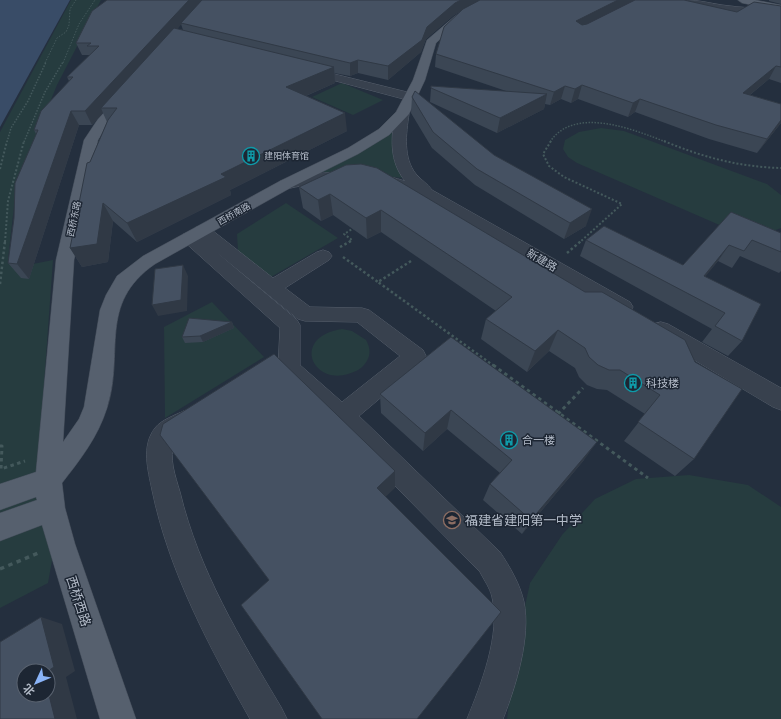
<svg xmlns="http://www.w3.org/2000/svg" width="781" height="719" font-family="Ubuntu,'Noto Sans SC',sans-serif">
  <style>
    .green { fill: #263c3f }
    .water { fill: #394c67 }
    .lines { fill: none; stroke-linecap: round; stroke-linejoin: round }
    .minor-casing { stroke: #565f6c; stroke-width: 1 }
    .major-casing { stroke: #414a57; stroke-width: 1 }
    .path-far5 { stroke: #44595c; stroke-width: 1; stroke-dasharray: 1.5 1.5; stroke-linecap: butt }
    .path-far4 { stroke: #44595c; stroke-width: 1.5; stroke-dasharray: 1.5 1.5; stroke-linecap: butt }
    .path-far3 { stroke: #44595c; stroke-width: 2; stroke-dasharray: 2 2; stroke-linecap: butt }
    .path-far2 { stroke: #44595c; stroke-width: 2.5; stroke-dasharray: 2.5 2.5; stroke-linecap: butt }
    .path-far1 { stroke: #44595c; stroke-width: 3; stroke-dasharray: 3.5 3.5; stroke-linecap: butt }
    .path { stroke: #44595c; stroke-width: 3.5; stroke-dasharray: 4.5 4.5; stroke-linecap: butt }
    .minor { fill: #38414e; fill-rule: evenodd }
    .major { fill: #56606e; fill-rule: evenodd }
    .wall { fill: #3b4654; fill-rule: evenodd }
    .shaded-wall { fill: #303945 }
    .building { fill: #455162; stroke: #303945 }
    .labels { text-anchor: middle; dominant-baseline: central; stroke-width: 3; stroke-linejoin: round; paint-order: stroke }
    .far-poi-label { font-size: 9px; fill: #b4bcc9; stroke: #1d2633; text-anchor: start }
    .far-street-label { font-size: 9px; fill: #b4bcc9; stroke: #1d2633 }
    .street-label { font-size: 11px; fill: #b4bcc9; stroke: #1d2633 }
    .poi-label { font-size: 11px; fill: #b4bcc9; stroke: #1d2633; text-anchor: start }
    .near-poi-label { font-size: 13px; fill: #b4bcc9; stroke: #1d2633; text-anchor: start }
    .near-street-label { font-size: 13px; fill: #b4bcc9; stroke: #1d2633 }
  </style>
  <rect width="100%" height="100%" fill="#242f3e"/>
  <g class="green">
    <path d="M71,0H101L57,85L36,136L15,198L8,259L13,268L53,260L40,439L53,555L48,583L0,608V132Z"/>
    <path d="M342,83L383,100L353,115L312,97Z"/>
    <path d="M601,128L624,131L767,184L781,195V228L773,231L724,227L577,163L568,157L563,149L565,140L579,132Z"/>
    <path d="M390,131L393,132L404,177L403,178L352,173L320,172Z"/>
    <path d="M286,203L338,238L271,277L238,251L237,234Z"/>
    <path d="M212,302L264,357L165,418L164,327Z"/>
    <path d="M342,329L352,331L366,340C371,349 371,357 364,365C360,370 354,372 348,374C312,385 291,337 342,329Z"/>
    <path d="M689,475L748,485L781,507V719H507L515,652L530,583L562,535L595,499L636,479Z"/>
  </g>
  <path class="water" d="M0,0H70L0,127Z"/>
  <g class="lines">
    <g class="minor-casing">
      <g id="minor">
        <path d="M686,0C699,0 709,3 722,5C742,8 762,8 781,11V17L758,13L723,11L687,2Z"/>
        <path d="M306,67L415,94L417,97L411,101L302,72L300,70Z"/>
        <path d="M402,110L409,114C406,134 403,158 416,174C421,180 428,184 432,190L630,302L633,307L630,312L623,314L616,312L427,199C377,179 339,177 286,189L280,187L278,184L280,181C322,170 364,168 405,181C389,161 391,138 395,114Z"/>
        <path d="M202,226L208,227L273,278L317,252L323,250L329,252L332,256L329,260L285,288L310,307L362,308L369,310L423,350L426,356L423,362L359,416L500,552C510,567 520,584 524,602C531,637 516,686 503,719H467C481,685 501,634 492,597C490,588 484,580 480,572L333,423L281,374L278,368L280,328L180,238L183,234L189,232L196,234L193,231L196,227ZM215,251L298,319L305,321L357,322L400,356L342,402L300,365V325L297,320Z"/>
        <path d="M661,322L668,324L781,388V410L773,407L654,336L651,330L654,324Z"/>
        <path d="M184,411L193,415L196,422L193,429L174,442C169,459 175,475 180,492C199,571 240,638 281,707L287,719H250C209,646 169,572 152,490C148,470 141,446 155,428C161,420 175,415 184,411Z"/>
      </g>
    </g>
    <g class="major-casing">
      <g id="major">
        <path d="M484,0H495L461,20L436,43L425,80L409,114L389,135L358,154L292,187L155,264C97,304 125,353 107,408C98,437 80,460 62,483L65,508L75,544L136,719H100L42,525L0,541V513L37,500L36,497L0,510V484L36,472L56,260L84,140L98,119L122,93H130L132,96L130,99L108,124L98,140L74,260L63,442L79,419L84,407L100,310L106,295L117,276L143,256L280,181L348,148L379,129L396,112L413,80L427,40L455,16Z"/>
        <path d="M738,0H755L781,5V11L742,3Z"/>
      </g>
    </g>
    <g class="path-far5">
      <path d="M45,63L57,38L66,32L69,25L70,9L76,0"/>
      <path d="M63,63L79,24L95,0"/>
    </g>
    <g class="path-far4">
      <path d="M7,142L11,128L28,101L46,62"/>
      <path d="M24,142L45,92L63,62"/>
      <path d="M550,142C574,105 635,130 666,142"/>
    </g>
    <g class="path-far3">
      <path d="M551,141L543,154L549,166L564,177L622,204L580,242"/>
      <path d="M664,141C702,157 739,167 781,168"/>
      <path d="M0,169L7,141"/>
      <path d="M5,242L8,201L24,141"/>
      <path d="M349,242L352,240L344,234L354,228"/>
    </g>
    <g class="path-far2">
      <path d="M340,247L351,241"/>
      <path d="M567,253L581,241"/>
      <path d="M343,257L378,282"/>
      <path d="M411,261L378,282L494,366"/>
      <path d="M0,284L5,241"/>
    </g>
    <g class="path-far1">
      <path d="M493,365L648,478"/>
      <path d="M558,414L583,388"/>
      <path d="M0,446H2L1,469L25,461"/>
    </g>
    <path class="path" d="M0,569L38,553"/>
    <use href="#minor" class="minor"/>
    <use href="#major" class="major"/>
  </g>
  <g class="wall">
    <path d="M107,0H688L687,1L737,12L781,6V83L769,79L750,95L781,104V123L757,153L709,139L635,112L628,117L578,99L571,103L561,99L550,105L545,104L544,109L497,133L430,102L431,88L509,92L435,67L436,54L462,11L454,15L426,39L421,52L388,80L358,73L350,76L334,73L335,83L306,96L347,131L230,190L231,195L137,242L113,221L108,262L82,267L70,248L90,162L107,122L103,113L92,125H79L29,279L21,278L8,263L36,134L34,130L69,81L67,77L90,55H82L76,43ZM181,24L183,30L177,29Z"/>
    <path d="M769,0H781V4L769,1Z"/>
    <path d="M412,97L494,155L586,226L564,239L475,185L432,148L411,113Z"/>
    <path d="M346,165L585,292L685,340L694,459L675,476L624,441L645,414L607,390L597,389L587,385L579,377L575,368L549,351L527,372L481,339L486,319L496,311L381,232L367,239L333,215L321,221L303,208L299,187Z"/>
    <path d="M731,212L781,233V271L779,273L740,256L732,268L718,261L705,276L742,341L728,356L702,342L712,329L580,256L586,240L683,265Z"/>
    <path d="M232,322L234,328L203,342L185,343L182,337Z"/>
    <path d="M451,337L584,460L522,534L483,500L490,484L500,473L447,429L423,451L381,413L380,394Z"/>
  </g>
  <g class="shaded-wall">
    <path d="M189,0H203L107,108H101L103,113L92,125L85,111Z"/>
    <path d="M461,0H481L454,15L426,39L421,52L388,80V66L427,27L455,3Z"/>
    <path d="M618,0H636L573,33L576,21Z"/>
    <path d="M358,60V73L350,76V63Z"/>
    <path d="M776,66L769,79L735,107L743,93Z"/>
    <path d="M334,67L335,83L289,103L286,87Z"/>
    <path d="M582,85L578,99L571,103L575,89Z"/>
    <path d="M565,86L561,99L550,105L554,92Z"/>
    <path d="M547,94L544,109L497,133L500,118Z"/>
    <path d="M640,99L635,112L628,117L633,103Z"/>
    <path d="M71,111L79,125L29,279L17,264Z"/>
    <path d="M345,113L347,131L230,190L231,195L137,242L127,223L221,174Z"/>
    <path d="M781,120V123L757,153L767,139Z"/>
    <path d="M330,194L333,215L321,221L318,200Z"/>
    <path d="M103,203L113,221L108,262L82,267L70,248Z"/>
    <path d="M592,209L586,226L564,239L570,223Z"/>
    <path d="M381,210V232L367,239L366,218Z"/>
    <path d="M729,245L718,261L693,292L704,276Z"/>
    <path d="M183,265L188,276L187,311L158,316L152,305Z"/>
    <path d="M232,322L234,328L203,342L200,336Z"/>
    <path d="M558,330L549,351L527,372L535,351Z"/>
    <path d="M451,410L447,429L423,451L425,433Z"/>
    <path d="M597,442L584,460L522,534L531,520Z"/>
    <path d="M395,471V488L378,504L377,488Z"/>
    <path d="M41,617L62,624L75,671L66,677L77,719H55L48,691V671Z"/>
  </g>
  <g class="building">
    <path d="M107,0H189L85,111H71L17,264L8,263L14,218L15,183L38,130H34L41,111L73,77H67L99,46H87L91,43H76L92,11Z"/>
    <path d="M202,0H461L455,3L427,27L422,40L388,66L358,60L350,63L181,23Z"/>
    <path d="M480,0H618L576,21L582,25L587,24L635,0H684L737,12L754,2L781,6V67L776,66L743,93L781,104V120L767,139L716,125L640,99L633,103L582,85L575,89L565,86L554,92L436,54L444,27L463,9Z"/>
    <path d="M174,28L334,67L286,87L345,113L221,174L226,177L127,223L103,203L97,244L70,248L87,163L90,162L108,120L117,108H101Z"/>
    <path d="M431,86L547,94L500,118L431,88Z"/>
    <path d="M415,91L494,155L592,209L570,223L477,169L433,132L412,97Z"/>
    <path d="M361,164L377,168L585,292H602L685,340L695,362L742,389L694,459L638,422L660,395L620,370H609L598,365L589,357L585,348L558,330L535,351L486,319L512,297L381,210L366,218L330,194L318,200L299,187L346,165Z"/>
    <path d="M731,212L781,233V252L752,240L744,251L729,245L704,276L761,304L742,341L715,326L725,313L586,240L604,226L683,265Z"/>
    <path d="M183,265L181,300L152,305L155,269Z"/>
    <path d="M189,318L232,322L200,336L182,337Z"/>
    <path d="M451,337L597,442L531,520L490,484L512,460L451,410L425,433L380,394Z"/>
    <path d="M274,354L395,471L377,488L501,612L417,719H322L241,605L269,580L160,435L163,424Z"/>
    <path d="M41,617L54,667L48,671H24V695H48V691L55,719H0V642Z"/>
  </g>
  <defs>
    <g id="building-ring" transform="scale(0.9)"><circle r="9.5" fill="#1d2633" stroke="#0f9aa8" stroke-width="1.5"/><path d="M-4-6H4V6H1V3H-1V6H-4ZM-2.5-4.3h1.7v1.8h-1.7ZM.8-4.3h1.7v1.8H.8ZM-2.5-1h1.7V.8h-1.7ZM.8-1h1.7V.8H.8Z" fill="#0f9aa8"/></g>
    <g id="school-ring" transform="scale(0.9)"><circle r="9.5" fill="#1d2633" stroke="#8d6e63" stroke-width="1.5"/><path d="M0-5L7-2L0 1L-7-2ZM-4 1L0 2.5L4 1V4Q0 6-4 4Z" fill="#8d6e63"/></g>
  </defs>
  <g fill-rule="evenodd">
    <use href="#building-ring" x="251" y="156"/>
    <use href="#building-ring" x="633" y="383"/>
    <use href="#building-ring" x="509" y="440"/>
    <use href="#school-ring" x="452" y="520"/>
  </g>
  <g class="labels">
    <g class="far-poi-label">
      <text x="264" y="156">建阳体育馆</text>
    </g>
    <g class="far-street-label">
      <text transform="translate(234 214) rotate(-29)">西桥南路</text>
      <text transform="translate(74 219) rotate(-78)">西桥东路</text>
    </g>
    <g class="street-label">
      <text transform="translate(542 260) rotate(30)">新建路</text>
    </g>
    <g class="poi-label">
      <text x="646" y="383">科技楼</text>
      <text x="522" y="440">合一楼</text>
    </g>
    <g class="near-poi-label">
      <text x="465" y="520">福建省建阳第一中学</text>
    </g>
    <g class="near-street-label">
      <text transform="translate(79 601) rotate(72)">西桥西路</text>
    </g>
  </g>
  <g transform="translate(36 683) rotate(226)"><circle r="19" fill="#1d2633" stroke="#59626f"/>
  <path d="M0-3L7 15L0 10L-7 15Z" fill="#8ab4f8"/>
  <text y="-6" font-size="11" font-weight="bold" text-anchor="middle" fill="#b4bcc9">北</text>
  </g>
</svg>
